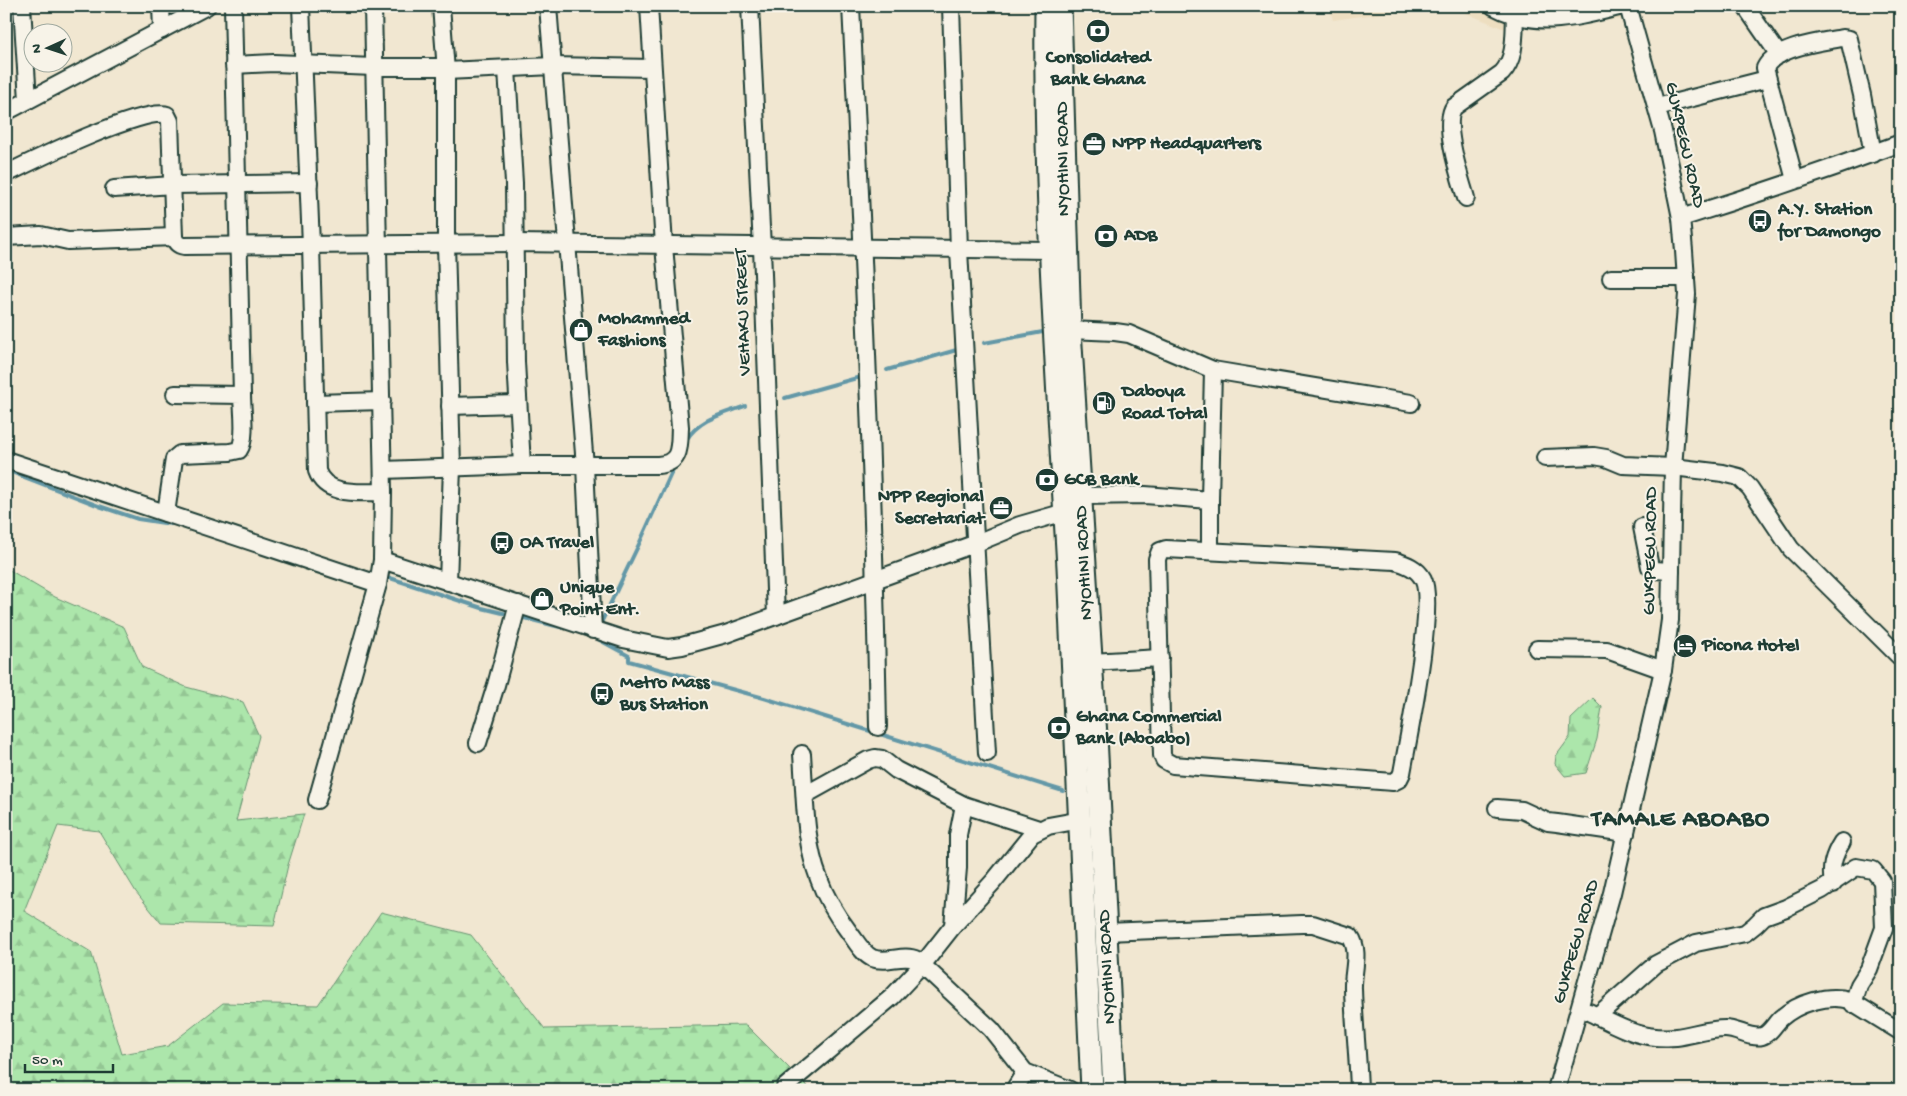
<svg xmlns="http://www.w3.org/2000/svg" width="1907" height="1096" font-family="'Gochi Hand',sans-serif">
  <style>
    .built { fill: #eddec0 }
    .forest { fill: url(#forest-firs); stroke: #669270 }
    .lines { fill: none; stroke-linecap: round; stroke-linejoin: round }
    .stream { stroke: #6498a7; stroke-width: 4 }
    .minor-casing { stroke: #1f3d34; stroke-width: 20 }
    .major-casing { stroke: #1f3d34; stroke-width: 25 }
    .minor { stroke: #f7f3e8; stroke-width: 16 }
    .major { stroke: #f7f3e8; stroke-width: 21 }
    .labels { text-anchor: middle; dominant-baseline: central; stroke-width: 4; stroke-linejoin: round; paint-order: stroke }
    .poi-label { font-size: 19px; font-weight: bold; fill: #1f3d34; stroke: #f7f3e8; text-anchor: start }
    .street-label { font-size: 19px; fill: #1f3d34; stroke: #f7f3e8 }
    .district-label { font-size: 24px; font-weight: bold; letter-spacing: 1px; fill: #1f3d34; stroke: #f7f3e8 }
  </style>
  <defs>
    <pattern id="forest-firs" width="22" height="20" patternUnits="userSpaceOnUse" patternTransform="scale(1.25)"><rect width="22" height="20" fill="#ace6ab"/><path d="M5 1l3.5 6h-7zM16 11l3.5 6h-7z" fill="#94c694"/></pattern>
  </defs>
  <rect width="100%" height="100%" fill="#f1e7d1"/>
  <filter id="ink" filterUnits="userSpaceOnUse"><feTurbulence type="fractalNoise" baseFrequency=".02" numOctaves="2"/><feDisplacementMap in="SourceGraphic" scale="10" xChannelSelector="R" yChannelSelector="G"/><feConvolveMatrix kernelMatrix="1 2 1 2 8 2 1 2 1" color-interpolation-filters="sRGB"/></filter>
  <g filter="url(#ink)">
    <g class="built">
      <path d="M1329,6H1433L1333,20Z"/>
      <path d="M1449,6H1621L1625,19L1502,28Z"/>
    </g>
    <g class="forest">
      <path d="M6,568L55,597L124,627L142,667L186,687L243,702L259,736L236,821L304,814L288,865L274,926L161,923L136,892L99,831L58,826L24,911L91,952L122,1054L168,1046L223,1003L318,1005L381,912L471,935L545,1029L746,1025L811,1090H6Z"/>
      <path d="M1593,698L1602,707L1597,739L1586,773L1565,776L1555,764L1556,756L1570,737L1571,719Z"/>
    </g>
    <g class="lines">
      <g class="stream">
        <path d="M984,343L1048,331"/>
        <path d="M887,370L960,349"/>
        <path d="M785,398L864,376"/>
        <path d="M686,440C701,418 721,415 745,406"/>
        <path d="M6,470L99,506L138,519L171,524"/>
        <path d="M384,576L482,608L511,615"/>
        <path d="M520,617L564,628"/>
        <path d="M600,625L640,542L675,465"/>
        <path d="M594,637L629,656V661L764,698L1063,791"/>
      </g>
      <g class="minor-casing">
        <g id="minor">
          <path d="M22,6L28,100"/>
          <path d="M161,6L162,30"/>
          <path d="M233,6L242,395"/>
          <path d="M301,6L311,245L317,471C326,497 361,492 383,492"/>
          <path d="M441,6L446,71V243L452,467L448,582"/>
          <path d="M548,6L585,466L593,630"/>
          <path d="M750,6L762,248L776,616"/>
          <path d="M851,6C863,247 874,487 878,727"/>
          <path d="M951,6L959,250L987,753"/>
          <path d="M1493,6C1538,30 1577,17 1623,6"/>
          <path d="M1745,6L1779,55"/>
          <path d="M234,65L274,63L374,67H445"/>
          <path d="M507,69L514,183L516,362L522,465"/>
          <path d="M446,71L553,66L652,68"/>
          <path d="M1657,107L1767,79"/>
          <path d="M6,112L207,6"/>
          <path d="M6,174C32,161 145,106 167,115L170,121L174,237"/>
          <path d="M1795,180L1765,68C1775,47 1821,42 1842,38L1849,39L1862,95L1873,154"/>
          <path d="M114,189L173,185L309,183"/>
          <path d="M1466,198C1460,178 1442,124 1454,107L1502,73C1516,58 1514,35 1515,15"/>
          <path d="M1681,218C1755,195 1828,170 1901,143"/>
          <path d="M6,237L41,235L68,241L174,237C176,243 178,245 184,246L516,243L1050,250"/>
          <path d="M1611,278H1686"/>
          <path d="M1070,330L1115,332L1129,334L1213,370L1210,500L1145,495L1081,496"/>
          <path d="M1213,370L1411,403"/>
          <path d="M315,403L382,401"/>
          <path d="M450,406L518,404"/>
          <path d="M1545,458L1594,456L1606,458L1623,465L1673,467L1723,473L1739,477L1750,488L1791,549L1901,658"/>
          <path d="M6,460L378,584"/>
          <path d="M383,470L522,465H658C682,463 679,446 680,427L664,246L649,6"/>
          <path d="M166,513L174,459L180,454L230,452L239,450C247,439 242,409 242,395L175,394"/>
          <path d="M1642,527L1650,567L1654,570L1671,571"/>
          <path d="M1166,549L1395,561C1406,564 1417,568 1423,579C1436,604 1408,739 1402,773L1399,779L1393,782L1173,765L1164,760L1162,755L1157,559L1160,551Z"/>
          <path d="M1210,551V500"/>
          <path d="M382,560L623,639L668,648L682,646L726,634L974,544L1020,525L1065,512"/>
          <path d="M1537,649L1607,650L1663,670"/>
          <path d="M1091,662L1160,658"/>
          <path d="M478,743L496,685L518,604"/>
          <path d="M802,754C805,795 804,841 819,879C826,899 837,916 849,932C856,941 862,953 872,958C887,964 903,953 917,960L991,1029L1025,1072L1070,1090"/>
          <path d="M805,795L868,760L875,758L882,759L896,770L964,805L1039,829"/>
          <path d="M317,800L378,584L382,560L383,492L373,6"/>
          <path d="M1497,808L1522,810L1548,822L1557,823L1626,833"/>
          <path d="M1833,884C1830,868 1833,856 1842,842"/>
          <path d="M953,926L958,868V835L964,805"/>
          <path d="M1106,932L1302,924H1313L1350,936C1361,951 1352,973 1353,989C1354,1023 1358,1056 1359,1090"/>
          <path d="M1589,1012C1620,1027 1639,1040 1676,1037C1692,1035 1708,1029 1725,1029C1737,1029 1751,1039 1762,1036C1770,1034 1775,1023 1781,1018C1798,1003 1828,994 1849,1000L1901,1032"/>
          <path d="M1597,1016L1656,964L1696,943L1745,933L1755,925L1764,916L1786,908L1822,890L1856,867L1873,870L1882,881L1884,928L1869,969L1859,985L1853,1004"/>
          <path d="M785,1087L892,997L923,964L953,926L993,882L1032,834L1048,826L1081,820"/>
          <path d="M1014,1090L1025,1072"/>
          <path d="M1556,1090L1612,893L1663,670L1670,620L1673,467L1687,294L1684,251L1681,218L1663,131L1628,6"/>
        </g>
      </g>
      <g class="major-casing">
        <g id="major">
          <path d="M1046,6C1044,193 1057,380 1068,567C1077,741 1083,916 1092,1090"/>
          <path d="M1060,6L1070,330L1096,736L1114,1090"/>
        </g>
      </g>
      <use href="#minor" class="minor"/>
      <use href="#major" class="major"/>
    </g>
  </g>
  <defs>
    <g id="bank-disc" transform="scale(1.25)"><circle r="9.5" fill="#1f3d34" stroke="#f7f3e8"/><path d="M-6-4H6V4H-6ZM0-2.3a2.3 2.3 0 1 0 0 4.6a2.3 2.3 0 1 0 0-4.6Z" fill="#fff"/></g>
    <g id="office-disc" transform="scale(1.25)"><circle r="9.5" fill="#1f3d34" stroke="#f7f3e8"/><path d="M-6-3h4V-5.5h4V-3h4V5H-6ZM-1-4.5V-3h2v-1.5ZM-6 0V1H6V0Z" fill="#fff"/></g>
    <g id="bus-disc" transform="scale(1.25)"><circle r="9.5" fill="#1f3d34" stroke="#f7f3e8"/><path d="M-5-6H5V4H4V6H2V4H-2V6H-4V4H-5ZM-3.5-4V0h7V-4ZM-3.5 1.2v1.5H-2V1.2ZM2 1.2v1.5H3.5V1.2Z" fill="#fff"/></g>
    <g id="shop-disc" transform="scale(1.25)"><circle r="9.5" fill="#1f3d34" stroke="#f7f3e8"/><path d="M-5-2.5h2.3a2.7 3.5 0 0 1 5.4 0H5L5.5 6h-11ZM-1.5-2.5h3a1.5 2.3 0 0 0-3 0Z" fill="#fff"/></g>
    <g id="fuel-disc" transform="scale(1.25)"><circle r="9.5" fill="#1f3d34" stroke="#f7f3e8"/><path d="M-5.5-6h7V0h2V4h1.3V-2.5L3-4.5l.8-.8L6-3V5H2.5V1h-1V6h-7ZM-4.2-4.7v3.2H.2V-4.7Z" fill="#fff"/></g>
    <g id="hotel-disc" transform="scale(1.25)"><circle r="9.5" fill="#1f3d34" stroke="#f7f3e8"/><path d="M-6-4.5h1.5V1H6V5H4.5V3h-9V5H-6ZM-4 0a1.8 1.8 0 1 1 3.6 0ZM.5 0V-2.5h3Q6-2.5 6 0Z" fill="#fff"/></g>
  </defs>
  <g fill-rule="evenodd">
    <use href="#bank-disc" x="1098" y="31"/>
    <use href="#office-disc" x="1094" y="144"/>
    <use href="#bus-disc" x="1760" y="221"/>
    <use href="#bank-disc" x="1106" y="236"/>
    <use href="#shop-disc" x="581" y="330"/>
    <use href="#fuel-disc" x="1104" y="403"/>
    <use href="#bank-disc" x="1047" y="480"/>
    <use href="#office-disc" x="1001" y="508"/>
    <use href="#bus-disc" x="502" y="543"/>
    <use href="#shop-disc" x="542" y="599"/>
    <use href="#hotel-disc" x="1685" y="646"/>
    <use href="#bus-disc" x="602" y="694"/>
    <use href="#bank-disc" x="1059" y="728"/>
  </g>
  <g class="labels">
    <g class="poi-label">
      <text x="1098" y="58" text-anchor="middle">Consolidated<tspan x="1098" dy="22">Bank Ghana</tspan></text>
      <text x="1112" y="144">NPP Headquarters</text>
      <text x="1778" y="210">A.Y. Station<tspan x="1778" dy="22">for Damongo</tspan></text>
      <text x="1124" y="236">ADB</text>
      <text x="598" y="319">Mohammed<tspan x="598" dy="22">Fashions</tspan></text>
      <text x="1122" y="392">Daboya<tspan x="1122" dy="22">Road Total</tspan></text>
      <text x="1064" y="480">GCB Bank</text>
      <text x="984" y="497" text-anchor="end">NPP Regional<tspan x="984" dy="22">Secretariat</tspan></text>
      <text x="520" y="543">OA Travel</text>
      <text x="560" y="588">Unique<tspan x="560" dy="22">Point Ent.</tspan></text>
      <text x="1702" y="646">Picona Hotel</text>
      <text x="620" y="683">Metro Mass<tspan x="620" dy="22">Bus Station</tspan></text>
      <text x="1076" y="717">Ghana Commercial<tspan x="1076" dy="22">Bank (Aboabo)</tspan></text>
    </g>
    <g class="street-label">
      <text transform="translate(1684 145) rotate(77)">GUKPEGU ROAD</text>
      <text transform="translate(1064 159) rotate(-91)">NYOHINI ROAD</text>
      <text transform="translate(744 312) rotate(-92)">VEHAKU STREET</text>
      <text transform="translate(1651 551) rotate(-89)">GUKPEGU ROAD</text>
      <text transform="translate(1085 563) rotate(-93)">NYOHINI ROAD</text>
      <text transform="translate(1577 942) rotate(-74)">GUKPEGU ROAD</text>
      <text transform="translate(1108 967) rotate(-93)">NYOHINI ROAD</text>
    </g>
    <g class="district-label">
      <text x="1681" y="820">TAMALE ABOABO</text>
    </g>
  </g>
  <rect width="1907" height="1096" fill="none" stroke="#f7f3e8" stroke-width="25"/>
  <rect x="12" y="12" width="1882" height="1071" fill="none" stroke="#1f3d34" stroke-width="2" filter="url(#ink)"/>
  <g transform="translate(48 48) rotate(267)"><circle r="24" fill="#f7f3e8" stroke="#a1aaa0"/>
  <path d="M0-4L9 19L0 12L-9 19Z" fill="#1f3d34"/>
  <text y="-8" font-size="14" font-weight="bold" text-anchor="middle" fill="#1f3d34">N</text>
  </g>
  <path d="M25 1064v8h88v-8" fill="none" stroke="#1f3d34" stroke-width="2.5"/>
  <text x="32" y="1064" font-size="15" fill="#1f3d34" stroke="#f7f3e8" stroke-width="4" paint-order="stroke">50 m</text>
</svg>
